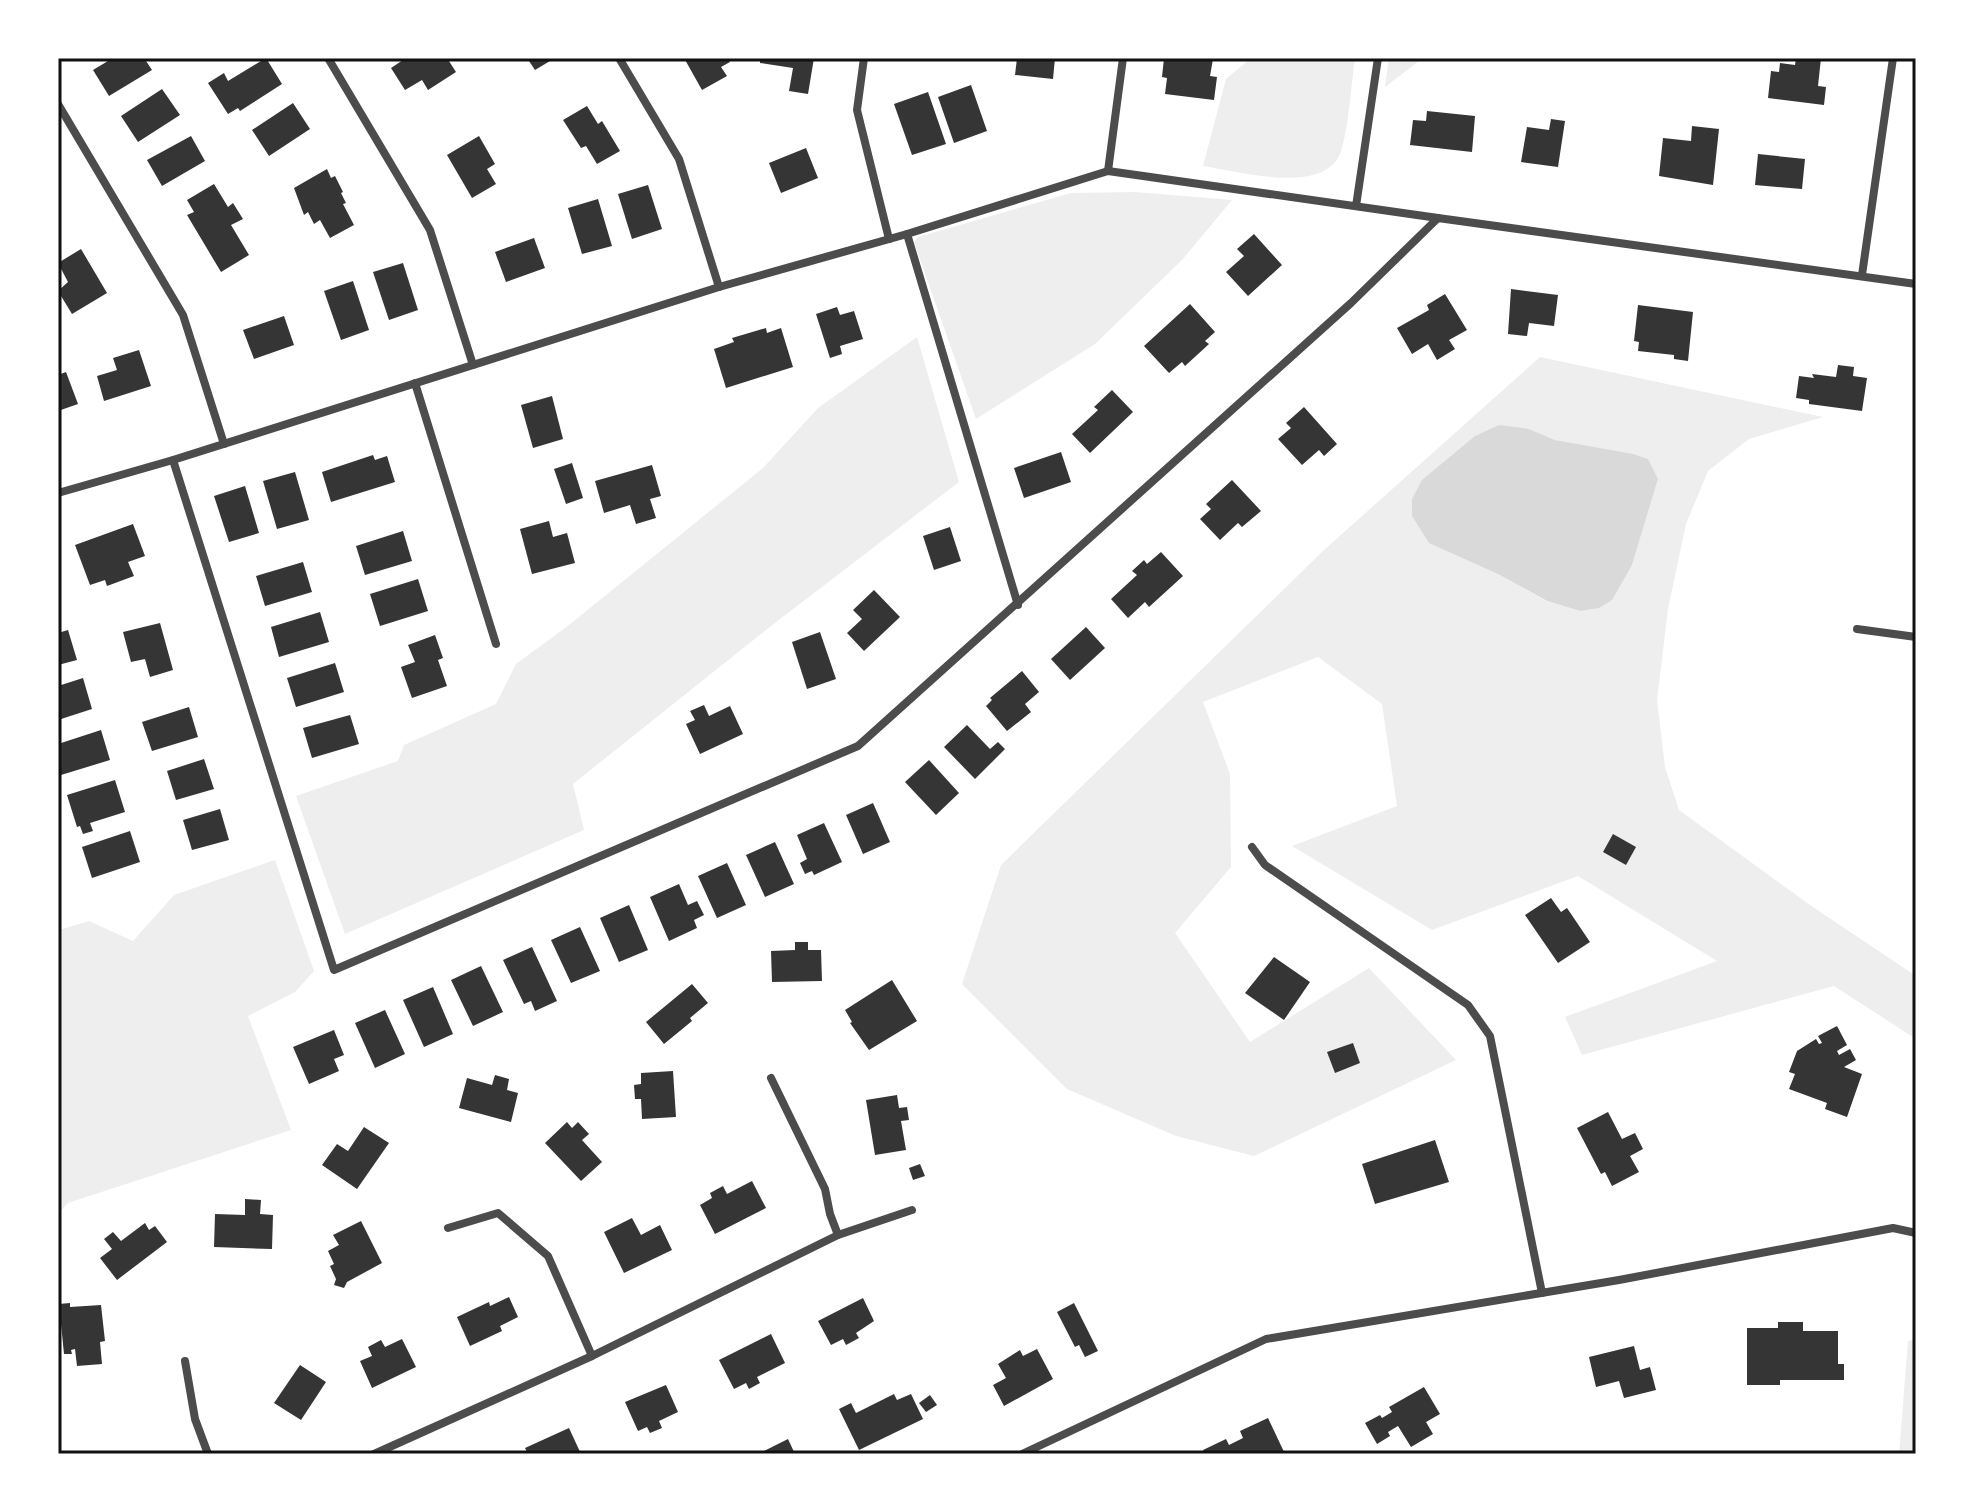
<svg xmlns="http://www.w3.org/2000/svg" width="1974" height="1512" font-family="Raleway,sans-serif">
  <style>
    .green { fill: #eee; fill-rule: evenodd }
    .water { fill: #d9d9d9 }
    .building { fill: #353535 }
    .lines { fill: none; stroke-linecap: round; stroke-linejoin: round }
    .minor { stroke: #4c4c4c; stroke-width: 8 }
    .neatline { fill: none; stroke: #111; stroke-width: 3 }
  </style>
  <rect width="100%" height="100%" fill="#fff"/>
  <g class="green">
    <path d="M1251,58H1355C1351,85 1349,126 1341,151C1326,197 1238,171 1203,166L1226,79Z"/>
    <path d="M1389,58H1423L1385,87Z"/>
    <path d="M1135,192L1232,200L1182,260L1095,344L976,419L914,242L918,237L1071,193Z"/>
    <path d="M917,337L959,482L771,626L573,784L584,830L345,934L296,796L398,761L404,745L496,704L516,664L569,625L763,468L818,408Z"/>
    <path d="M1540,357L1823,417L1749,439L1708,471L1686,524L1668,609L1657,700L1665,767L1679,810L1810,905L1916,976V1039L1834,986L1582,1055L1565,1017L1717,961L1578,876L1432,930L1292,846L1397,806L1382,704L1318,657L1203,702L1230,774L1231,867L1175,933L1250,1042L1369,968L1456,1060L1254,1156L1176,1136L1067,1089L962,984L1001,865L1324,550ZM1529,429L1555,440L1602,449L1658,479L1632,565L1580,611L1546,601L1498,574Z"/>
    <path d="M275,860L314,971L295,992L248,1016L291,1130L68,1203L58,1214L59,930L89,921L133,941L174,895Z"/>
    <path d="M1916,1339V1454H1899L1908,1341Z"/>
  </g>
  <path class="water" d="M1499,425L1529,429L1555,440L1633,454L1648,459L1658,479L1632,565L1612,600L1599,608L1580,611L1547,601L1498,574L1429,543L1412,516V499L1422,480L1475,436Z"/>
  <g class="building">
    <path d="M113,58H144L152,70L109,96L93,70Z"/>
    <path d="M266,58L282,84L240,111L238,108L228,114L208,83L224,73L228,81Z"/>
    <path d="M406,58H447L456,72L428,90L422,80L405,90L391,68Z"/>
    <path d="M527,58H555L535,70Z"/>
    <path d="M684,58H727L730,62L721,67L727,76L702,90Z"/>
    <path d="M760,58H814L808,94L789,91L793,68L760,63Z"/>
    <path d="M1017,58H1055L1053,79L1015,75Z"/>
    <path d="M1164,58L1213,59L1210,76L1217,77L1214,100L1165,94L1167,78L1162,77Z"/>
    <path d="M1796,58H1821L1818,86L1826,87L1824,105L1768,98L1771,71L1779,72L1780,63L1795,65Z"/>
    <path d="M971,85L987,131L954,143L938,97Z"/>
    <path d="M162,89L180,115L138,142L121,116Z"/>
    <path d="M928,92L946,144L912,155L894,104Z"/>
    <path d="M293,103L310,129L269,156L252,130Z"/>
    <path d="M587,106L598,124L602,121L620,151L597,164L586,146L581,148L563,120Z"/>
    <path d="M1427,111L1475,116L1472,152L1410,145L1413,120L1426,121Z"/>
    <path d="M1551,119L1565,121L1558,167L1521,162L1527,127L1549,130Z"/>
    <path d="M1692,126L1719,129L1713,185L1659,176L1663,138L1691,141Z"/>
    <path d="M191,136L205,161L162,186L147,160Z"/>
    <path d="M479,136L495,164L487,169L496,184L472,198L447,155Z"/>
    <path d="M806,148L818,178L781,193L769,163Z"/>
    <path d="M1758,154L1805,159L1802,189L1755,185Z"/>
    <path d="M327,169L331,178L335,176L343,192L341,193L346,203L343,204L354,225L330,238L320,220L314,224L308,212L304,215L294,188Z"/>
    <path d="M214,184L228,207L233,203L243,219L231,225L249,255L221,272L187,215L194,212L187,200Z"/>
    <path d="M648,185L662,229L632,239L618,194Z"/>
    <path d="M598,199L612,246L582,254L568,208Z"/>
    <path d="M1254,234L1282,265L1248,296L1226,272L1244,256L1237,249Z"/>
    <path d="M534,238L545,268L506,282L495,252Z"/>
    <path d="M81,249L107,293L72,314L58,291L68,282L58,263Z"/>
    <path d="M403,263L418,310L389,320L373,272Z"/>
    <path d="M353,281L369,330L341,340L324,291Z"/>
    <path d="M1511,289L1558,295L1554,326L1529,323L1527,336L1508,334Z"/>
    <path d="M1445,294L1467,330L1449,340L1455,349L1437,360L1428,344L1412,354L1397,328L1429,310L1427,305Z"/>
    <path d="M1190,304L1215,332L1205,341L1209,344L1185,366L1182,362L1169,373L1144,346Z"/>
    <path d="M1638,305L1693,312L1688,361L1674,359V355L1638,351L1639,342L1634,341Z"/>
    <path d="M837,307L840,315L854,311L863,339L840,346L842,354L830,358L816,314Z"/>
    <path d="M284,316L294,345L254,359L243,330Z"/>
    <path d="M766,328L767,333L781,328L793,367L726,388L714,349L734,342L732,338Z"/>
    <path d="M139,350L151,386L104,401L97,376L117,370L113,358Z"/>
    <path d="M1838,365L1854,367L1853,376L1867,378L1862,411L1809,404V400L1796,398L1799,376L1814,378L1812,374L1836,377Z"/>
    <path d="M66,372L78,404L58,411V375Z"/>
    <path d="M1112,390L1133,412L1090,453L1072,434L1098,410L1094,407Z"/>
    <path d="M552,396L563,439L533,448L521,405Z"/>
    <path d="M1304,407L1337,444L1324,456L1319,450L1302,465L1278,439L1291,428L1286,423Z"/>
    <path d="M1061,452L1071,482L1024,498L1014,468Z"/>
    <path d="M373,455L375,460L387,456L395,482L331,502L322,472Z"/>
    <path d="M572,463L583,498L566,504L554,469Z"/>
    <path d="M652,465L661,496L650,499L656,518L636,524L630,505L604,513L595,481Z"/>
    <path d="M295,472L309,520L277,529L263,481Z"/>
    <path d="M1232,480L1261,511L1242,527L1238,523L1220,540L1200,519L1211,509L1206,504Z"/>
    <path d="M245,486L259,533L229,542L214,496Z"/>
    <path d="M549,521L553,537L567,533L575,563L532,574L520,529Z"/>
    <path d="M133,524L145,556L128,562L134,576L107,586L105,580L90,585L75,545Z"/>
    <path d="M950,527L961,561L934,570L923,536Z"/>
    <path d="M403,531L412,561L365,575L356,546Z"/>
    <path d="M1161,552L1183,576L1149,607L1145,602L1128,618L1111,599L1137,575L1132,571L1144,560L1147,564Z"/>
    <path d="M303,562L312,592L265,606L256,576Z"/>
    <path d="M418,579L428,611L380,626L370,594Z"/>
    <path d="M874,590L900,617L864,651L847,633L862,619L853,610Z"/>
    <path d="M320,612L329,642L279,657L271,627Z"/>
    <path d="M160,623L173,670L150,677L145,659L131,662L123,632Z"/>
    <path d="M1086,627L1105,648L1070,680L1051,659Z"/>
    <path d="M68,630L77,660L58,665V633Z"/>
    <path d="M820,632L836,679L807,689L792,642Z"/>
    <path d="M435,635L443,658L438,660L447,686L412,698L401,667L415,662L408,645Z"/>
    <path d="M335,663L344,692L296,707L287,678Z"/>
    <path d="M1022,671L1039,692L1025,704L1031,712L1007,731L986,706L992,700L990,698Z"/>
    <path d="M83,678L92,709L58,720V686Z"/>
    <path d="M704,705L709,716L730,706L743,734L700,754L686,724L695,720L690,711Z"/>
    <path d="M189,707L198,737L152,751L142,722Z"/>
    <path d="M350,715L359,744L312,758L303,728Z"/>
    <path d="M967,725L990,749L998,742L1005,749L975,779L944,747Z"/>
    <path d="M101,730L110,760L61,775L58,765V744Z"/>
    <path d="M204,759L214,789L176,800L167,771Z"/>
    <path d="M929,760L959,793L936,815L905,782Z"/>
    <path d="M115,780L125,812L90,823L93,831L83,834L80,826L77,827L67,795Z"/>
    <path d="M873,803L890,842L863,854L846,815Z"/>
    <path d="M220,809L229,840L192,850L183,820Z"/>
    <path d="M824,823L842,862L814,875L812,871L805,874L800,863L807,859L797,835Z"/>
    <path d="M130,831L140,862L92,878L82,847Z"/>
    <path d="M1613,834L1636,847L1626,865L1603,852Z"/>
    <path d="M775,842L794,884L765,897L746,855Z"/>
    <path d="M727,863L746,905L717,918L698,876Z"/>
    <path d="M679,884L688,905L697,901L704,915L694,920L697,928L669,941L650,897Z"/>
    <path d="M1551,898L1561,912L1567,908L1590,942L1558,963L1525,915Z"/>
    <path d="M629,905L648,950L619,962L600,918Z"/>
    <path d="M580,927L600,971L571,983L551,940Z"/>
    <path d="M795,942H808V950H821L822,981L772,982L771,951L795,950Z"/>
    <path d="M532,947L557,1001L535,1011L531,1001L524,1004L503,960Z"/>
    <path d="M1274,957L1310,982L1284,1020L1245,993Z"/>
    <path d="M481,966L503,1012L473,1026L451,980Z"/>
    <path d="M892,980L917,1021L869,1050L850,1023L852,1022L845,1010Z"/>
    <path d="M692,984L708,1003L690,1018L692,1021L664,1044L646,1022Z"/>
    <path d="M433,987L453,1034L424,1047L403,1000Z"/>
    <path d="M385,1010L405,1054L375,1068L355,1023Z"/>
    <path d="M1837,1026L1847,1045L1837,1051L1839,1055L1850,1049L1856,1060L1844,1067L1862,1074L1847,1117L1825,1109L1827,1103L1789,1089L1795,1074L1789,1072L1797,1051L1816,1039L1819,1044L1822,1043L1818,1036Z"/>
    <path d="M334,1030L344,1055L334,1059L339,1071L309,1084L293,1047Z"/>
    <path d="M1353,1043L1360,1063L1335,1073L1327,1052Z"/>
    <path d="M673,1071L676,1117L642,1119L641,1099H635L634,1085L641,1084V1073Z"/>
    <path d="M495,1075L509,1079L507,1090L518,1093L511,1122L459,1108L467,1078L492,1085Z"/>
    <path d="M897,1095L899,1108L907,1107L909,1120L901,1121L906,1150L875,1155L866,1100Z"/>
    <path d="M1608,1112L1622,1139L1635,1133L1643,1149L1630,1156L1639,1172L1612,1186L1605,1172L1601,1174L1577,1128Z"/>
    <path d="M567,1122L572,1128L578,1122L589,1134L582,1140L602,1162L581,1181L545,1143Z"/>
    <path d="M364,1127L389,1143L357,1189L322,1165L337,1144L348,1151Z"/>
    <path d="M1435,1140L1449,1182L1375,1204L1362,1164Z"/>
    <path d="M920,1164L925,1176L913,1180L909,1168Z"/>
    <path d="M752,1181L766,1208L715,1234L700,1205L712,1198L710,1193L723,1186L727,1194Z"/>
    <path d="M245,1199L261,1200L260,1214L273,1215L272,1249L214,1247L215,1214L245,1215Z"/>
    <path d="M632,1218L641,1235L660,1225L672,1250L624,1273L604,1232Z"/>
    <path d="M361,1221L382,1263L347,1282L344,1288L334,1285L336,1279L330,1266L334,1264L328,1251L339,1245L333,1235Z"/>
    <path d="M145,1223L149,1230L155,1226L167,1242L117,1280L100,1258L112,1249L104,1239L113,1232L121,1241Z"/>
    <path d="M509,1297L518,1317L500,1326L502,1331L470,1346L457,1317L489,1302L490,1306Z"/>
    <path d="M863,1298L874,1321L856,1333L859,1338L846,1345L843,1339L831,1345L818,1321Z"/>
    <path d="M70,1303V1307L101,1305L105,1341L100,1342L102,1364L77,1366L75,1349L71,1350L72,1354H64L59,1304Z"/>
    <path d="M1074,1303L1098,1351L1085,1357L1079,1345L1075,1347L1057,1312Z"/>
    <path d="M1778,1322H1803V1331H1838V1364H1844V1380H1780V1385H1747V1328H1778Z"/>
    <path d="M771,1334L785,1363L757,1377L760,1383L749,1389L746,1383L734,1389L719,1360Z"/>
    <path d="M402,1339L416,1367L372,1388L360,1361L372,1356L368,1347L381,1340L385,1347Z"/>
    <path d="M1634,1346L1640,1370L1650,1367L1656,1390L1624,1398L1619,1381L1596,1387L1589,1357Z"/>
    <path d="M1037,1349L1053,1379L1004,1406L993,1385L1006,1378L998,1364L1020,1350L1023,1356Z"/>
    <path d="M300,1365L326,1382L301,1420L274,1403Z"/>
    <path d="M666,1385L678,1412L659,1421L662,1428L650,1433L647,1427L638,1431L625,1402Z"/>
    <path d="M1424,1387L1440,1414L1426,1422L1433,1434L1411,1447L1398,1426L1388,1432L1390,1436L1377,1444L1365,1423L1380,1415L1382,1418L1392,1412L1389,1407Z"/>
    <path d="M894,1394L897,1400L911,1394L923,1419L859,1450L839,1409L851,1403L856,1413Z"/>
    <path d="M930,1395L937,1405L926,1412L919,1403Z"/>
    <path d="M1268,1418L1285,1454H1204L1203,1450L1226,1439L1229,1445L1243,1438L1240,1431Z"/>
    <path d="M569,1428L581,1454H528L525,1448Z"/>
    <path d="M788,1439L795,1454H758Z"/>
  </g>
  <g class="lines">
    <g class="minor">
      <path d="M328,58L430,230L473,365"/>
      <path d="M619,58L679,159L719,287"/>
      <path d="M864,58L857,110L889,239"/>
      <path d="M58,104L183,315L224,444"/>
      <path d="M1108,171L1123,58"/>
      <path d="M1356,206L1378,58"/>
      <path d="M907,234L1018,605"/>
      <path d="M1862,275L1893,58"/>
      <path d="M415,383L496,644"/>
      <path d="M173,460L334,970L858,746L1351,303L1438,218L1916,284"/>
      <path d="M58,493L173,460L719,287L907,234L1108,171L1438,218"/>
      <path d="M1857,629L1916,637"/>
      <path d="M1252,847L1265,865L1468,1005L1490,1036L1542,1293"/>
      <path d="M771,1078L825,1189L830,1214L838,1235"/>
      <path d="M448,1228L498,1213L548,1256L592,1356"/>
      <path d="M185,1361L195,1419L208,1454"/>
      <path d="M374,1454L592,1356L838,1235L912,1210"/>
      <path d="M1022,1454L1266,1339L1619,1280L1893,1228L1916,1233"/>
    </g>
  </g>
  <rect width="1974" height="1512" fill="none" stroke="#ffffff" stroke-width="120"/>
  <rect x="60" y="60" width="1854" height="1392" class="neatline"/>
</svg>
